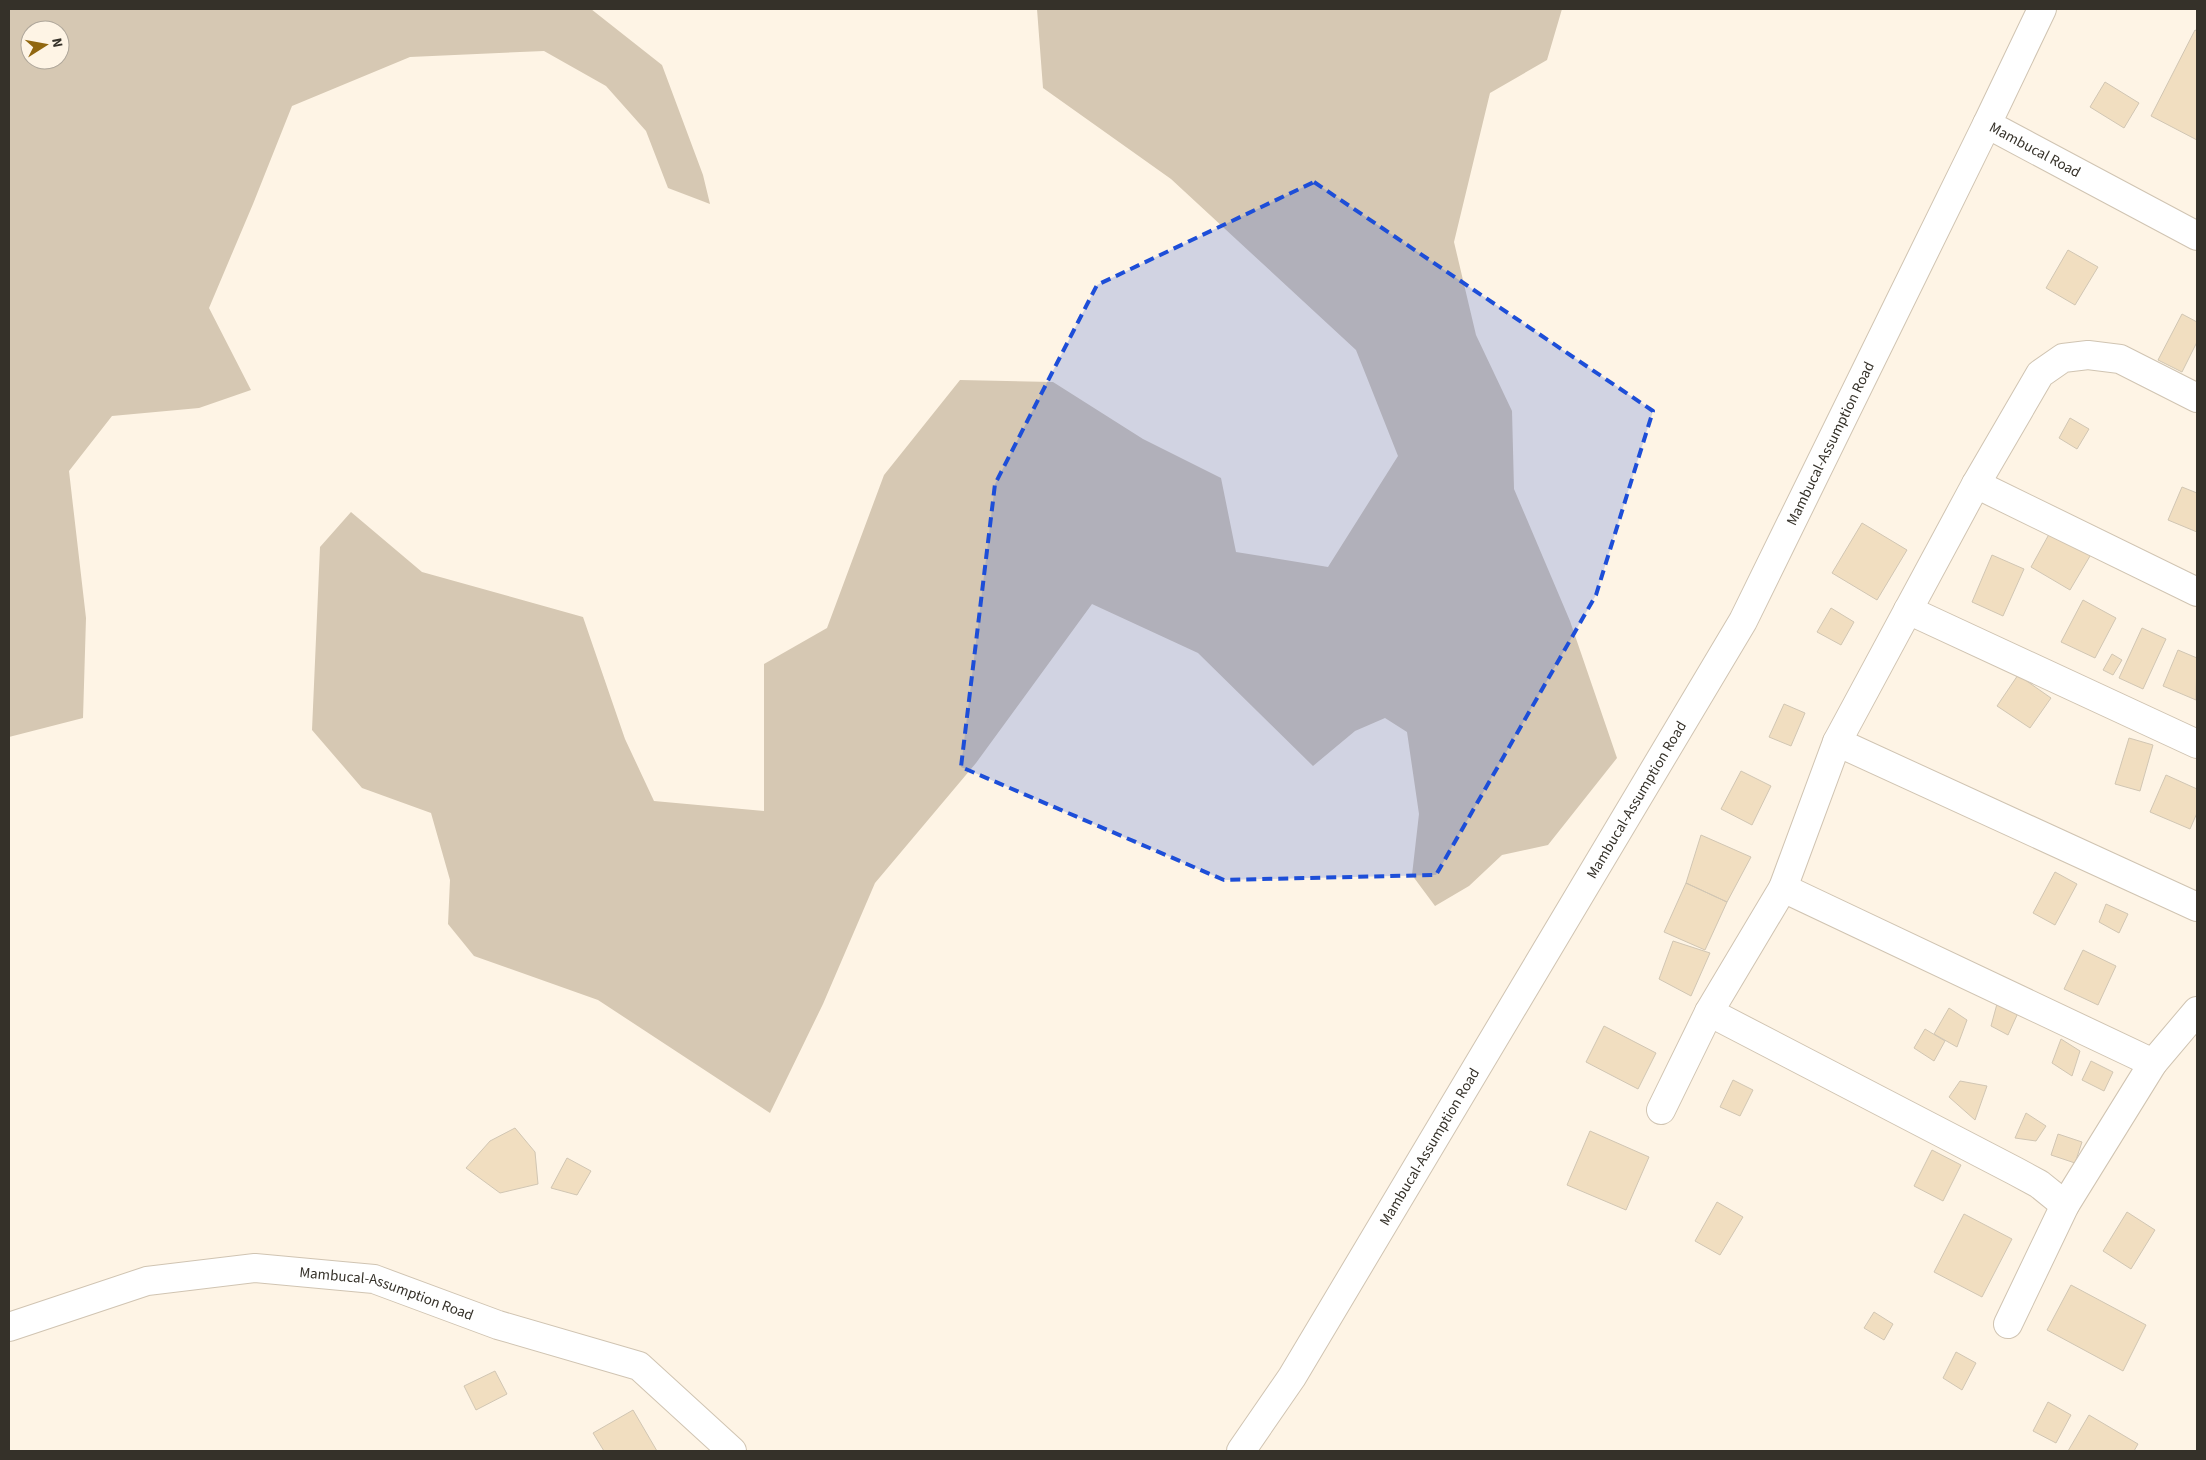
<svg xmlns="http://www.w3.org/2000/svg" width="2206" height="1460" font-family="'Source Sans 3',sans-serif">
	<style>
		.green { fill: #d6c8b3; fill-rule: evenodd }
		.building { fill: #f1dec0; stroke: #d1c6b3 }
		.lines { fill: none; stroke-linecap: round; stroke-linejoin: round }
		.minor-casing { stroke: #d0c4b2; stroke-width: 30 }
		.major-casing { stroke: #d0c4b2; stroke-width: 30 }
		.minor { stroke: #fff; stroke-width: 28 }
		.major { stroke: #fff; stroke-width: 28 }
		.marked { fill: #1d4ed8; fill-opacity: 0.2; stroke: #1d4ed8; stroke-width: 4; stroke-dasharray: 10 6; stroke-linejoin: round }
		.labels { text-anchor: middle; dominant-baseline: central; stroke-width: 4; stroke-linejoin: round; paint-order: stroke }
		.street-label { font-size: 15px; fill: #353129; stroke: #fef4e5 }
	</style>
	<rect width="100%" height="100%" fill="#fef4e5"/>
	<path class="green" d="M9,9H591L662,65L703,175L710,204L668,188L646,131L606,86L544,51L410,57L292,106L253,204L209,308L251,390L199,408L112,416L69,471L86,618L83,718L9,737ZM30,30H60V60H30Z
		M1037,9H1562L1547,60L1490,93L1454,242L1476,335L1512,411L1514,489L1570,621L1617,758L1548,845L1502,855L1469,886L1435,906L1412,875L1419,814L1407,732L1385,718L1355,731L1313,766L1198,653L1092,604L976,763L875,883L823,1004L770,1113L598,1000L474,956L448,924L450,880L431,813L362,788L312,730L320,547L351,512L422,572L583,617L625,739L654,801L764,811V664L827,628L884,475L960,380L1053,382L1143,439L1221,478L1236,552L1328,567L1398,456L1356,350L1171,179L1043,88Z"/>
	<path class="building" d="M2195,30L2197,31V140L2151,116Z
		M2105,82L2139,103L2124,128L2090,107Z
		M2068,250L2098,267L2075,305L2046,288Z
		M2182,314L2197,322V342L2182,372L2158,360Z
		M2070,418L2089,429L2077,449L2059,438Z
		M2182,487L2197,493V532L2168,520Z
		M1862,523L1907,550L1877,600L1832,573Z
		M2053,527L2093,551L2070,590L2031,567Z
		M1992,555L2024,569L2003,616L1972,602Z
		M2083,600L2116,618L2095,658L2061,642Z
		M1831,608L1854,622L1841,645L1817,632Z
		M2142,628L2166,639L2143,689L2119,678Z
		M2178,650L2197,658L2196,700L2163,686Z
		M2112,654L2122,660L2113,675L2103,670Z
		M2018,675L2051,698L2030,728L1997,706Z
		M1784,704L1805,713L1791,746L1769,737Z
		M2129,738L2153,745L2140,791L2115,784Z
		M1741,771L1771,786L1752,825L1721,809Z
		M2166,775L2197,789V813L2190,829L2150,812Z
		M1701,835L1751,857L1727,902L1686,883Z
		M2055,872L2077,884L2055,925L2033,913Z
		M1686,883L1727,902L1705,950L1664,932Z
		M2106,904L2128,914L2119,933L2099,922Z
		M1673,941L1710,953L1691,996L1659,979Z
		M2083,950L2116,966L2098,1005L2064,989Z
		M1997,1004L2018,1013L2008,1035L1991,1026Z
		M1949,1008L1967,1020L1957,1047L1934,1034Z
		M1604,1026L1656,1053L1638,1089L1586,1062Z
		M1925,1029L1945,1041L1934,1061L1914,1048Z
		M2061,1039L2080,1051L2072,1076L2052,1063Z
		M2091,1061L2113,1072L2104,1091L2082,1080Z
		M1733,1080L1753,1090L1740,1116L1720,1107Z
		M1960,1081L1987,1086L1975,1120L1949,1097Z
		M2026,1113L2046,1126L2036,1141L2015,1138Z
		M515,1128L535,1152L538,1184L500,1193L466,1168L490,1141Z
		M1590,1131L1649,1157L1626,1210L1567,1185Z
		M2058,1134L2082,1142L2075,1163L2051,1155Z
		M1932,1150L1961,1165L1943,1201L1914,1186Z
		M567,1158L591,1171L577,1195L551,1188Z
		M1717,1202L1743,1217L1720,1255L1695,1241Z
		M2127,1212L2155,1230L2131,1269L2103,1251Z
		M1964,1214L2012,1239L1982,1297L1934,1272Z
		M2071,1285L2146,1325L2123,1371L2047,1330Z
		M1874,1312L1893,1324L1884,1340L1864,1328Z
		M1956,1352L1976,1363L1962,1390L1943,1378Z
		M495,1371L507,1394L476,1410L464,1386Z
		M2048,1402L2071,1415L2056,1443L2033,1431Z
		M633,1410L657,1451H604L593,1433Z
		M2089,1415L2138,1444L2134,1451H2068Z"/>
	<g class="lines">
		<defs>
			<g id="minor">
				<path d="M1976,484L2197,592"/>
				<path d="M1908,610L2197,744"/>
				<path d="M1837,742L2197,907"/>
				<path d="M1783,888L2153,1063"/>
				<path d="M1709,1012L2015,1171L2039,1184L2065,1205"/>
				<path d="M1661,1110L1709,1012L1783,888L1837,742L1976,484L2040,374L2063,358L2088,355L2120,359L2197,398"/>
				<path d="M2008,1324L2065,1205L2153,1063L2197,1011"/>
				<path id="s1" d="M9,1327L147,1281L255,1268L374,1279L498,1325L639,1366L732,1451"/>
				<path id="s2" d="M1241,1451L1292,1377L1743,621L1987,124"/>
			</g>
			<g id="major">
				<path id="s3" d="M2042,9L1987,124L2197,236"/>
			</g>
		</defs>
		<use href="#minor" class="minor-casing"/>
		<use href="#major" class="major-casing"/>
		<use href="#minor" class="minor"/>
		<use href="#major" class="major"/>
	</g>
	<path class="marked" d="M1314,182L1653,411L1596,595L1436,875L1224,880L961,767L995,484L1097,285Z"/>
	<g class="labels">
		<g class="street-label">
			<text stroke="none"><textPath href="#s3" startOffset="182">Mambucal Road</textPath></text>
			<text stroke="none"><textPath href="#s2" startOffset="1168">Mambucal-Assumption Road</textPath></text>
			<text stroke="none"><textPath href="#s2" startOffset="762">Mambucal-Assumption Road</textPath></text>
			<text stroke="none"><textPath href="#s2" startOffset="358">Mambucal-Assumption Road</textPath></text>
			<text stroke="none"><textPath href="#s1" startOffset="389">Mambucal-Assumption Road</textPath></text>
		</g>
	</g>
	<rect width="2206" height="1460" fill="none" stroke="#353129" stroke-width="20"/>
	<g transform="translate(45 45) rotate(79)"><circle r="24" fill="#fef4e5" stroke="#aea69a"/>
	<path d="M0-4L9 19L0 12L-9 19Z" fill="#916710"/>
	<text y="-8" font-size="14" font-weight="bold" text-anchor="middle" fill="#353129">N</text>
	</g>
</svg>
